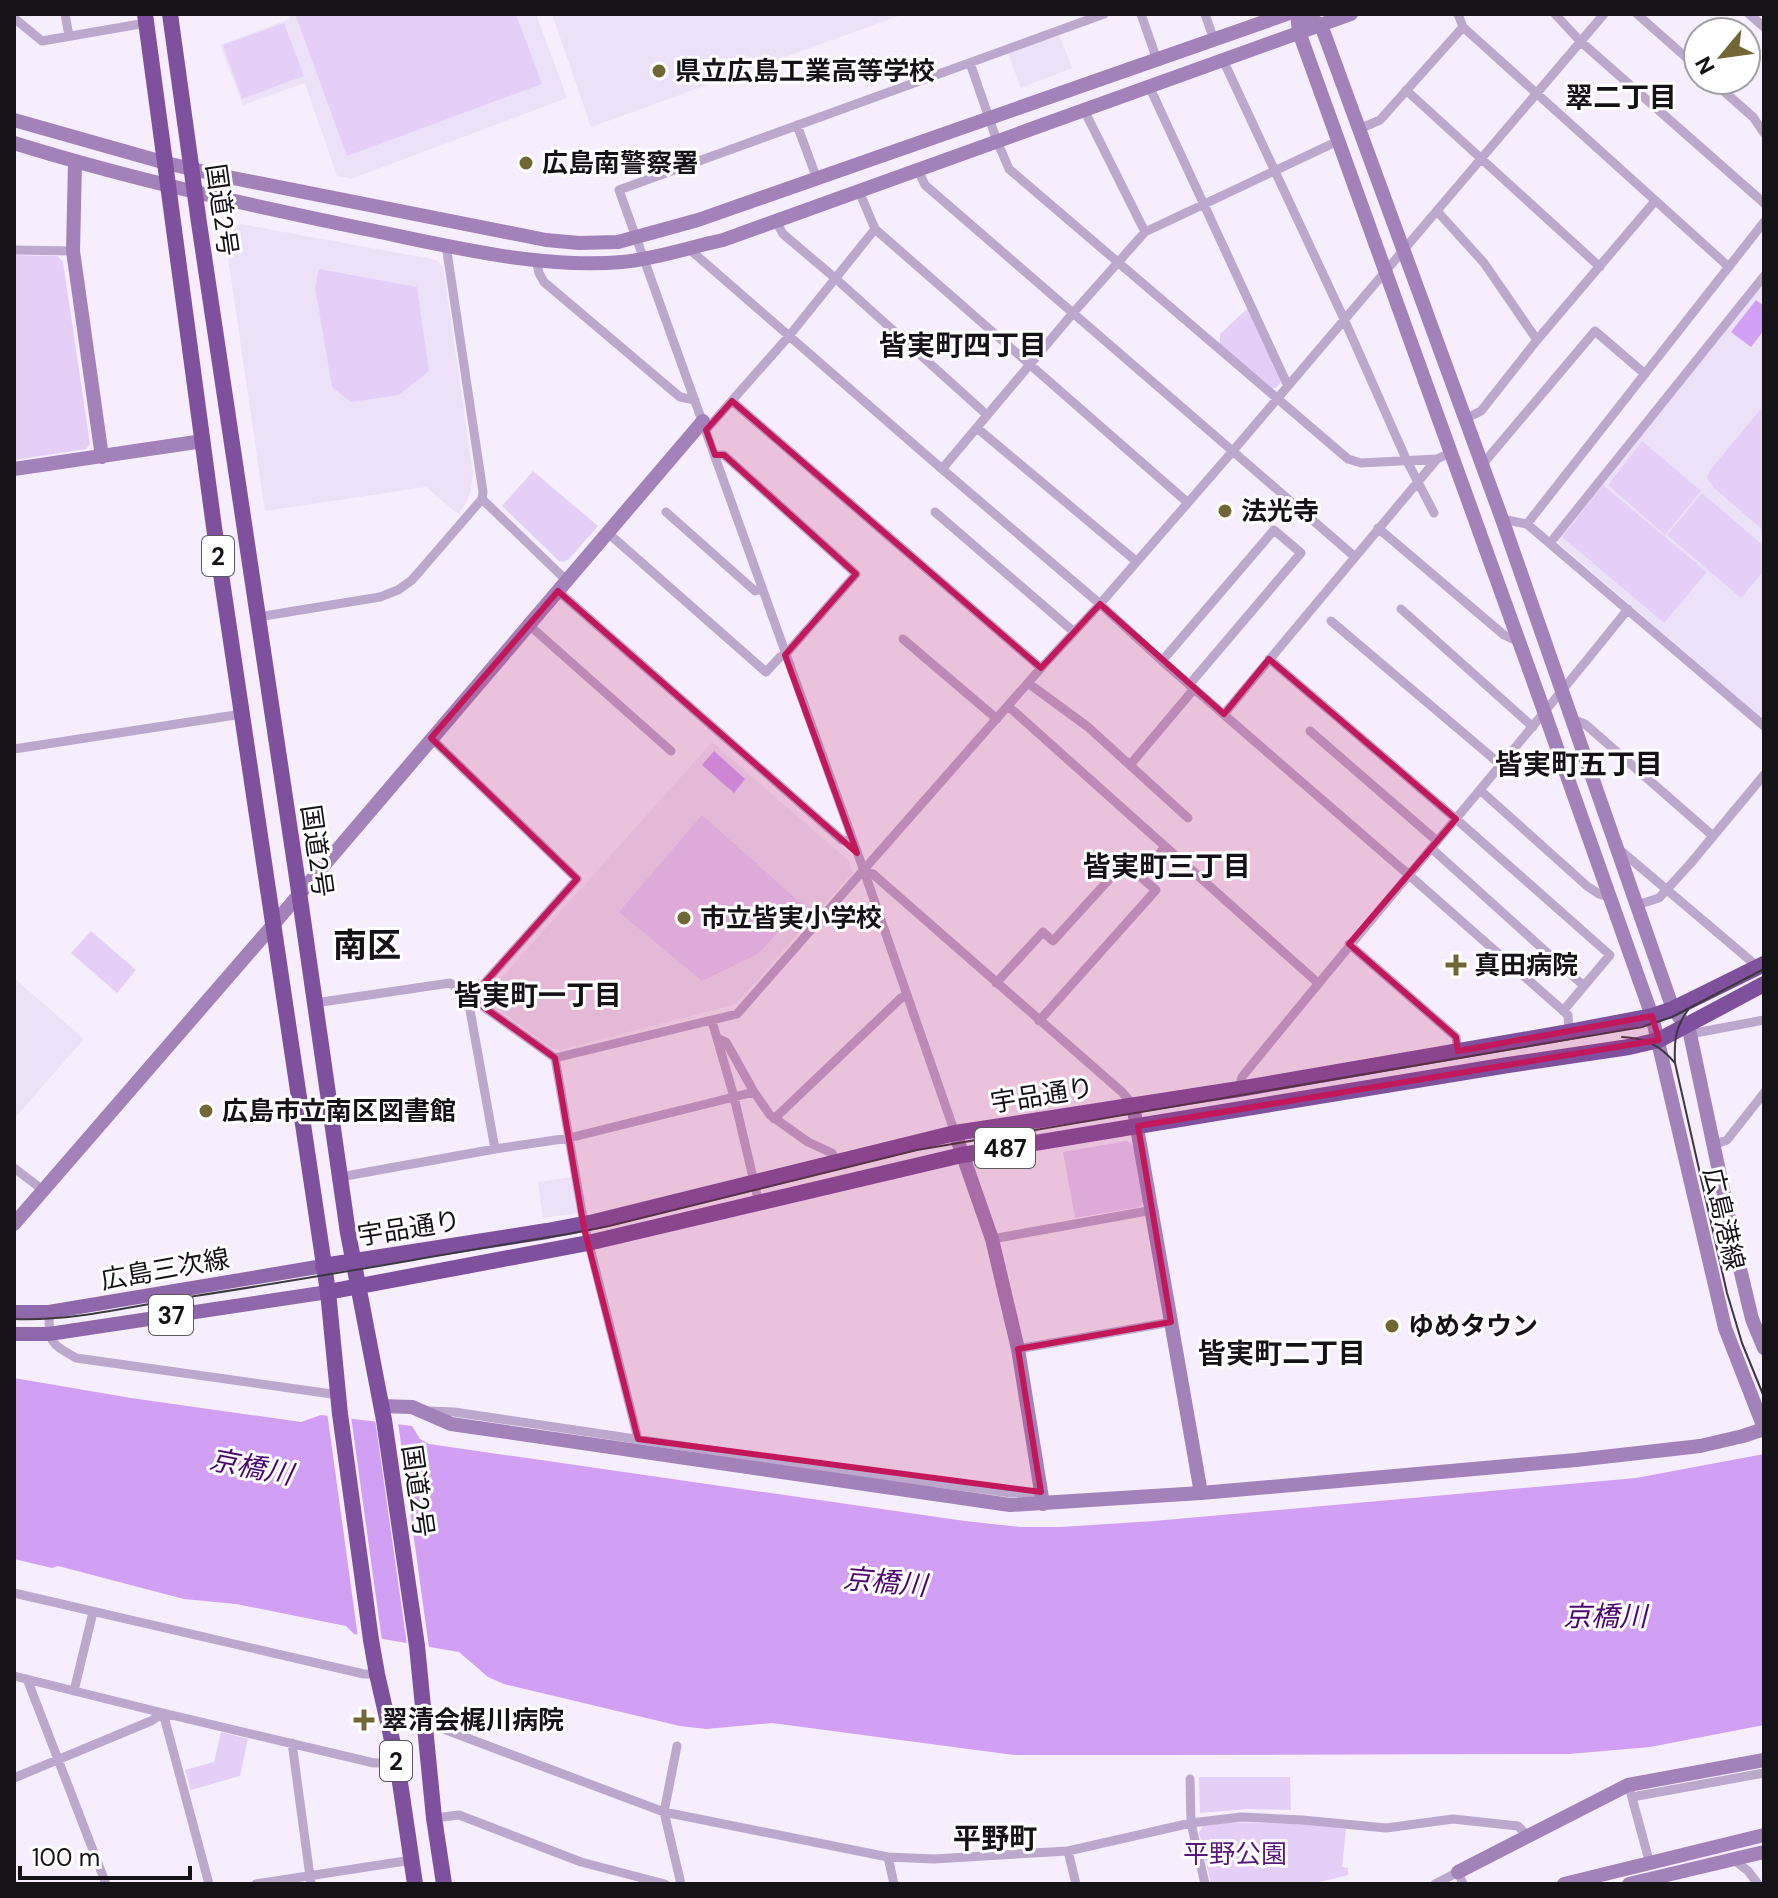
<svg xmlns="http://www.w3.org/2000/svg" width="1778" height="1898" font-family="'DM Sans','Noto Sans JP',sans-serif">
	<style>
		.built { fill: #ede1f8 }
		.green { fill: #e5cff7 }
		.water { fill: #d1a0f5 }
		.pier { fill: #f6edfd }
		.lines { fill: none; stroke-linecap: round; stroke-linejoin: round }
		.street { stroke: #bca7cd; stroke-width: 9 }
		.secondary { stroke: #a282b9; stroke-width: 14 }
		.primary { stroke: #8e68ab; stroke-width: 14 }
		.highway { stroke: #7e509d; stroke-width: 16 }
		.tram { stroke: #3c383f; stroke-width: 2 }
		.marked { fill: #c2185b; fill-opacity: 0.2; stroke: #c2185b; stroke-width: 6; stroke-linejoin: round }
		.poi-dot { fill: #706734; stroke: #fff; stroke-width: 3 }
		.labels { text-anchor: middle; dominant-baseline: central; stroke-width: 6; stroke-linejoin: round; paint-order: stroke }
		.shield { fill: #fff; stroke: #5b595d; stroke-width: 2 }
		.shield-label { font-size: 24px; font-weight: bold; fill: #151218 }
		.poi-label { font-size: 26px; font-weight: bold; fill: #151218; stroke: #fff; text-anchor: start }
		.street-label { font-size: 26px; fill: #151218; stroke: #fff }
		.park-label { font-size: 26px; fill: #57177a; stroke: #fff }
		.neighbourhood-label { font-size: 28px; font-weight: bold; fill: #151218; stroke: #fff }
		.water-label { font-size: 28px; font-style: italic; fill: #4c066e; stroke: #fff }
		.district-label { font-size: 34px; font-weight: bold; fill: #151218; stroke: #fff }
	</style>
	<rect width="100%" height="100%" fill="#f6edfd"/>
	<path class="built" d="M288,14H536L567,98L351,179L337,176L305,83L243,105L220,45L289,19Z
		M552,14H904L591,127Z
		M1059,34L1072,68L1021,88L1008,53Z
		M240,224L437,260L443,267L473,474L471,489L466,503L458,514L426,487L265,511L225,237Z
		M1764,283V720L1556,541Z
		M712,742L848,860L853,872L736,1004L560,1050L553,1049L488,1002L485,996Z
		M14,978L84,1039L14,1119Z
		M573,1177L578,1213L543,1218L538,1182Z"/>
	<path class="green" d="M295,14H516L542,84L347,156Z
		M284,23L304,76L242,99L223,45Z
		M14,255L58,256L63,262L90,444L86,449L14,460Z
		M319,269L417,287L429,371L399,395L351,402L332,387L315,287Z
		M1247,309L1250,310L1280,376L1281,382L1276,388H1272L1220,345V334Z
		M1764,405V531L1714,488L1707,478L1710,470Z
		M1642,441L1701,491L1665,535L1608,485Z
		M533,471L598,526L569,559L564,562L559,561L502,506Z
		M1603,485L1707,572L1664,623L1562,537Z
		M1702,493L1764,546V571L1741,598L1667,535Z
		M702,815L803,905L758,954L702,981L619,912Z
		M91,931L136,970L117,993L71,953Z
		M1127,1141L1135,1147L1145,1201L1140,1207L1075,1218L1063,1152Z
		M221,1732L248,1739L240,1776L191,1790L185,1770L214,1762Z
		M1199,1777H1290L1291,1810L1249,1809L1200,1813Z
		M1228,1822L1302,1824L1346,1829L1342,1867L1348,1868V1875L1312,1884H1211L1199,1832L1203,1826Z"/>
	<path class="water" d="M1756,300L1764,306V330L1751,347L1731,332Z
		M714,751L745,779L734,793L702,765Z
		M14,1378L131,1398L301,1422L321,1415L412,1426L420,1439L429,1444L965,1521L1020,1527H1061L1154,1521L1636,1478L1764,1454V1725L1650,1747L1569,1754L1166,1755H1014L772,1723L706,1729L680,1726L504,1684L488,1677L459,1652L354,1634L346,1626L236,1604L184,1599L58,1566L52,1568L14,1559Z"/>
	<path class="pier" d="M327,1412L351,1416L382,1641L358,1638Z
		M375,1419L398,1422L429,1648L407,1645Z"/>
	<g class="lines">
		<path class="street" d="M65,14L69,36
			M1141,14L1157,60
			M1205,14L1214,40
			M1458,14L1463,27L1729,267
			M1555,14L1580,41L1764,203
			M1637,14L1698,68
			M1749,14L1764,27
			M14,18L42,41L146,23
			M1223,60L1344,319L1407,461L1434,513
			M970,63L997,141L1009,169L1348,459L1361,463L1437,459L1450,453
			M1711,80L1753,117L1764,133
			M1149,86L1288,386
			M1406,90L1600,267
			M1084,110L1145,232
			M797,125L817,179
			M1359,129L1380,120L1463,27
			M918,170L925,185L1354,556
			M859,191L875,229L1187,502
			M1437,211L1484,263L1537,340
			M776,221L783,234L835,278L987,415
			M688,248L942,469L1100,604L1162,661L1409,875L1568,1015L1569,1032
			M14,250L73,251
			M536,259L539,273L544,282L680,397L695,400
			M732,401L1041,668
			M1465,419L1481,411L1537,340L1655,201
			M977,428L1136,561
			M706,430L789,336L875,229
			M1482,465L1595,331L1645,374
			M942,469L1073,313L1145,232L1338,141
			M482,499L567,581
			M666,512L755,591L762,589
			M935,512L1074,632
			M1502,519L1527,524L1764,726
			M1527,524L1764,222
			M1378,528L1504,635L1519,642
			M608,533L766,672L780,657L785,655L856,574L724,455H715
			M1550,543L1764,276
			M558,591L842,840L852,841
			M1401,609L1533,727
			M258,617L380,597L398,590L412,580L482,499L483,492L446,245
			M1331,621L1501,765
			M529,625L671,751
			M903,639L997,719
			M1269,659L1456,819L1610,955L1563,1011
			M1162,661L1274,530L1301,553L1189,685
			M1028,683L1088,727L1188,818
			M1008,706L1318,983
			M1224,714L1437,459
			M1572,719L1585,724L1713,836
			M1310,731L1437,841
			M431,738L577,879L471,998L470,1010L495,1149
			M14,749L242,714
			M1130,765L1194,689
			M1480,790L1587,886L1599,894L1609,897
			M1431,848L1584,986
			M1620,850L1758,967
			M864,871L873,874L1122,1092L1133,1105
			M1139,876L1165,847
			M1637,905L1659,898L1690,864L1764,775
			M1349,944L1456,1037L1458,1051
			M996,983L1043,932L1053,941L1124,863L1156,890L1039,1021
			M315,1003L450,983L555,1058L737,1014L1041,668L1100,604L1232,452L1604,14
			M712,1021L734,1097L759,1203
			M1690,1034L1764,1020
			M717,1038L726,1042L754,1092L770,1115L808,1142L832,1153L836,1163
			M555,1058L584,1224L638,1439
			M1239,1089L1242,1077C1369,920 1502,767 1628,609
			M774,1119L901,998L906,996
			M955,1133L864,871L619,190L1104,14
			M1713,1145L1727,1140L1764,1093
			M14,1168L43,1190
			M340,1177L495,1149L569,1138L754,1092
			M992,1239L1153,1210
			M49,1312C49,1343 50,1343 76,1358L339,1395
			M1018,1349L1171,1322
			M430,1411L454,1412L864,1473L1011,1493L1041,1492
			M14,1593L364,1674H377
			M14,1676L163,1713L374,1763L397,1762
			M27,1679L106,1884
			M74,1691L93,1612
			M424,1727H438L664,1812L888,1857L934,1859L1068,1851L1191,1823L1241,1817L1302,1820L1386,1828L1453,1819L1518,1826L1528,1836
			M292,1743L311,1884
			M677,1746L664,1812L681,1884
			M14,1778L151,1721L163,1713L209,1884
			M1190,1779L1191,1823L1205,1884
			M1631,1794L1650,1864
			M1632,1797L1764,1773
			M434,1818L459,1815L581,1862L665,1884
			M1068,1851L1076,1884
			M888,1857L894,1884
			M1733,1859L1748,1871L1758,1884
			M256,1884L412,1860
			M1435,1884L1458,1872L1463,1884"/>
		<path class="secondary" d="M1297,14L1299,32L1539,697L1652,1016L1725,1328L1764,1428
			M1302,14L1321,25L1502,519L1673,1009L1687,1027L1690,1034L1737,1256L1752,1319L1764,1348
			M14,120L166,163L218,175L546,240L579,243L618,242L698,220L1287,14
			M14,143C133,180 253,206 375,231C452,247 543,269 622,262C656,259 690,247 723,240L1351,14
			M75,162L73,251L102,457
			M14,469L203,441
			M1133,1105L1201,1493
			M955,1133L992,1239L1018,1349L1043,1504
			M14,1224L273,925L703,421
			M381,1406L412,1407L451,1424L1010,1505L1201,1493L1576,1460L1700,1446L1743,1436L1764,1429
			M1458,1872L1628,1785L1764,1760
			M1564,1884L1764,1835
			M1629,1884L1764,1852"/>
		<path class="primary" d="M14,1312H49L323,1266
			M14,1334H49L328,1292"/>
		<path class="highway" d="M145,14L214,527L328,1292L340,1414L371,1640L377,1674L397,1762L415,1884
			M170,14L199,223L296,871L348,1233L384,1420L417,1646L434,1818L444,1884
			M323,1266L547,1231L594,1222L955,1133L1239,1089L1569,1032L1652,1016L1673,1009L1764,964
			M328,1292L588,1243L962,1155L1508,1065L1629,1047L1659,1040L1764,984"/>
		<path class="tram" d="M1688,1010C1675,1027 1674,1043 1675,1063L1727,1293L1742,1343L1764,1397
			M1622,1037C1645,1038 1660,1045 1675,1063
			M14,1319C72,1322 137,1305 195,1296C320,1277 444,1254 568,1234L609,1226L917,1150L1642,1027L1672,1017L1764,969"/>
	</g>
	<path class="marked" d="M732,401L1041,668L1100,604L1224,714L1269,659L1456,819L1349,944L1456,1037L1458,1051L1652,1016L1659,1040L1138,1126L1171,1322L1018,1349L1041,1492L638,1439L584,1228L555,1058L471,998L577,879L431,738L558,591L857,853L785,655L856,574L724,455H715L706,430Z"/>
	<g class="poi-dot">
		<circle cx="659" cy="71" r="8"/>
		<circle cx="526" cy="163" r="8"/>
		<circle cx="1225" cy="511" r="8"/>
		<circle cx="684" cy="918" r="8"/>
		<path d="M1452 953h8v8h8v8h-8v8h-8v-8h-8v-8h8z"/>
		<circle cx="206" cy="1111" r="8"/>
		<circle cx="1392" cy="1326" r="8"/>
		<path d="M360 1708h8v8h8v8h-8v8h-8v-8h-8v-8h8z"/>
	</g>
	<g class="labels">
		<g class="shield">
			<rect x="202" y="536" width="32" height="40" rx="6"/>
			<rect x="975" y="1128" width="60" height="40" rx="6"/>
			<rect x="149" y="1295" width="44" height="40" rx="6"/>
			<rect x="380" y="1741" width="32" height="40" rx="6"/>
		</g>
		<g class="shield-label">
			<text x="218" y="556">2</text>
			<text x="1005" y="1148">487</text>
			<text x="171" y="1315">37</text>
			<text x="396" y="1761">2</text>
		</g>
		<g class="poi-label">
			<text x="675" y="71">県立広島工業高等学校</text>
			<text x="542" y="163">広島南警察署</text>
			<text x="1241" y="511">法光寺</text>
			<text x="700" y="918">市立皆実小学校</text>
			<text x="1474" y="965">真田病院</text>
			<text x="222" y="1111">広島市立南区図書館</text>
			<text x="1408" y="1326">ゆめタウン</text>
			<text x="382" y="1720">翠清会梶川病院</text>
		</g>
		<g class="street-label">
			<text transform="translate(222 210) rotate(82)">国道2号</text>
			<text transform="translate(317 851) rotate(82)">国道2号</text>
			<text transform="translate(1042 1095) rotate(-9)">宇品通り</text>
			<text transform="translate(1724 1219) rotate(77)">広島港線</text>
			<text transform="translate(409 1228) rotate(-9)">宇品通り</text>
			<text transform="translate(165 1269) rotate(-10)">広島三次線</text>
			<text transform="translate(418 1491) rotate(82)">国道2号</text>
		</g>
		<g class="park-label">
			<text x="1235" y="1854">平野公園</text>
		</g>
		<g class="neighbourhood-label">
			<text x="1621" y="97">翠二丁目</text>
			<text x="963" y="345">皆実町四丁目</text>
			<text x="1579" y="764">皆実町五丁目</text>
			<text x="1167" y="866">皆実町三丁目</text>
			<text x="538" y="995">皆実町一丁目</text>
			<text x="1282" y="1353">皆実町二丁目</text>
			<text x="995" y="1838">平野町</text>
		</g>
		<g class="water-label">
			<text transform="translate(251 1467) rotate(11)">京橋川</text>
			<text transform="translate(885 1582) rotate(5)">京橋川</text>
			<text x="1605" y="1616">京橋川</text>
		</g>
		<g class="district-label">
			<text x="367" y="945">南区</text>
		</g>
	</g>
	<rect width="1778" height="1898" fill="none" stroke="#151218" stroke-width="32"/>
	<g transform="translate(1722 56) rotate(241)"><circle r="38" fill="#ffffff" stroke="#a1a0a3" stroke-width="2"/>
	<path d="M0-6L14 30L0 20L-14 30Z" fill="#706734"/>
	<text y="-12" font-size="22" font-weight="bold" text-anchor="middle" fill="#151218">N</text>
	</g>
	<path d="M20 1866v12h170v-12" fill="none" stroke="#151218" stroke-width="4"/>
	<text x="32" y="1866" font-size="24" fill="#151218" stroke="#ffffff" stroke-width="6" paint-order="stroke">100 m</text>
</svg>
